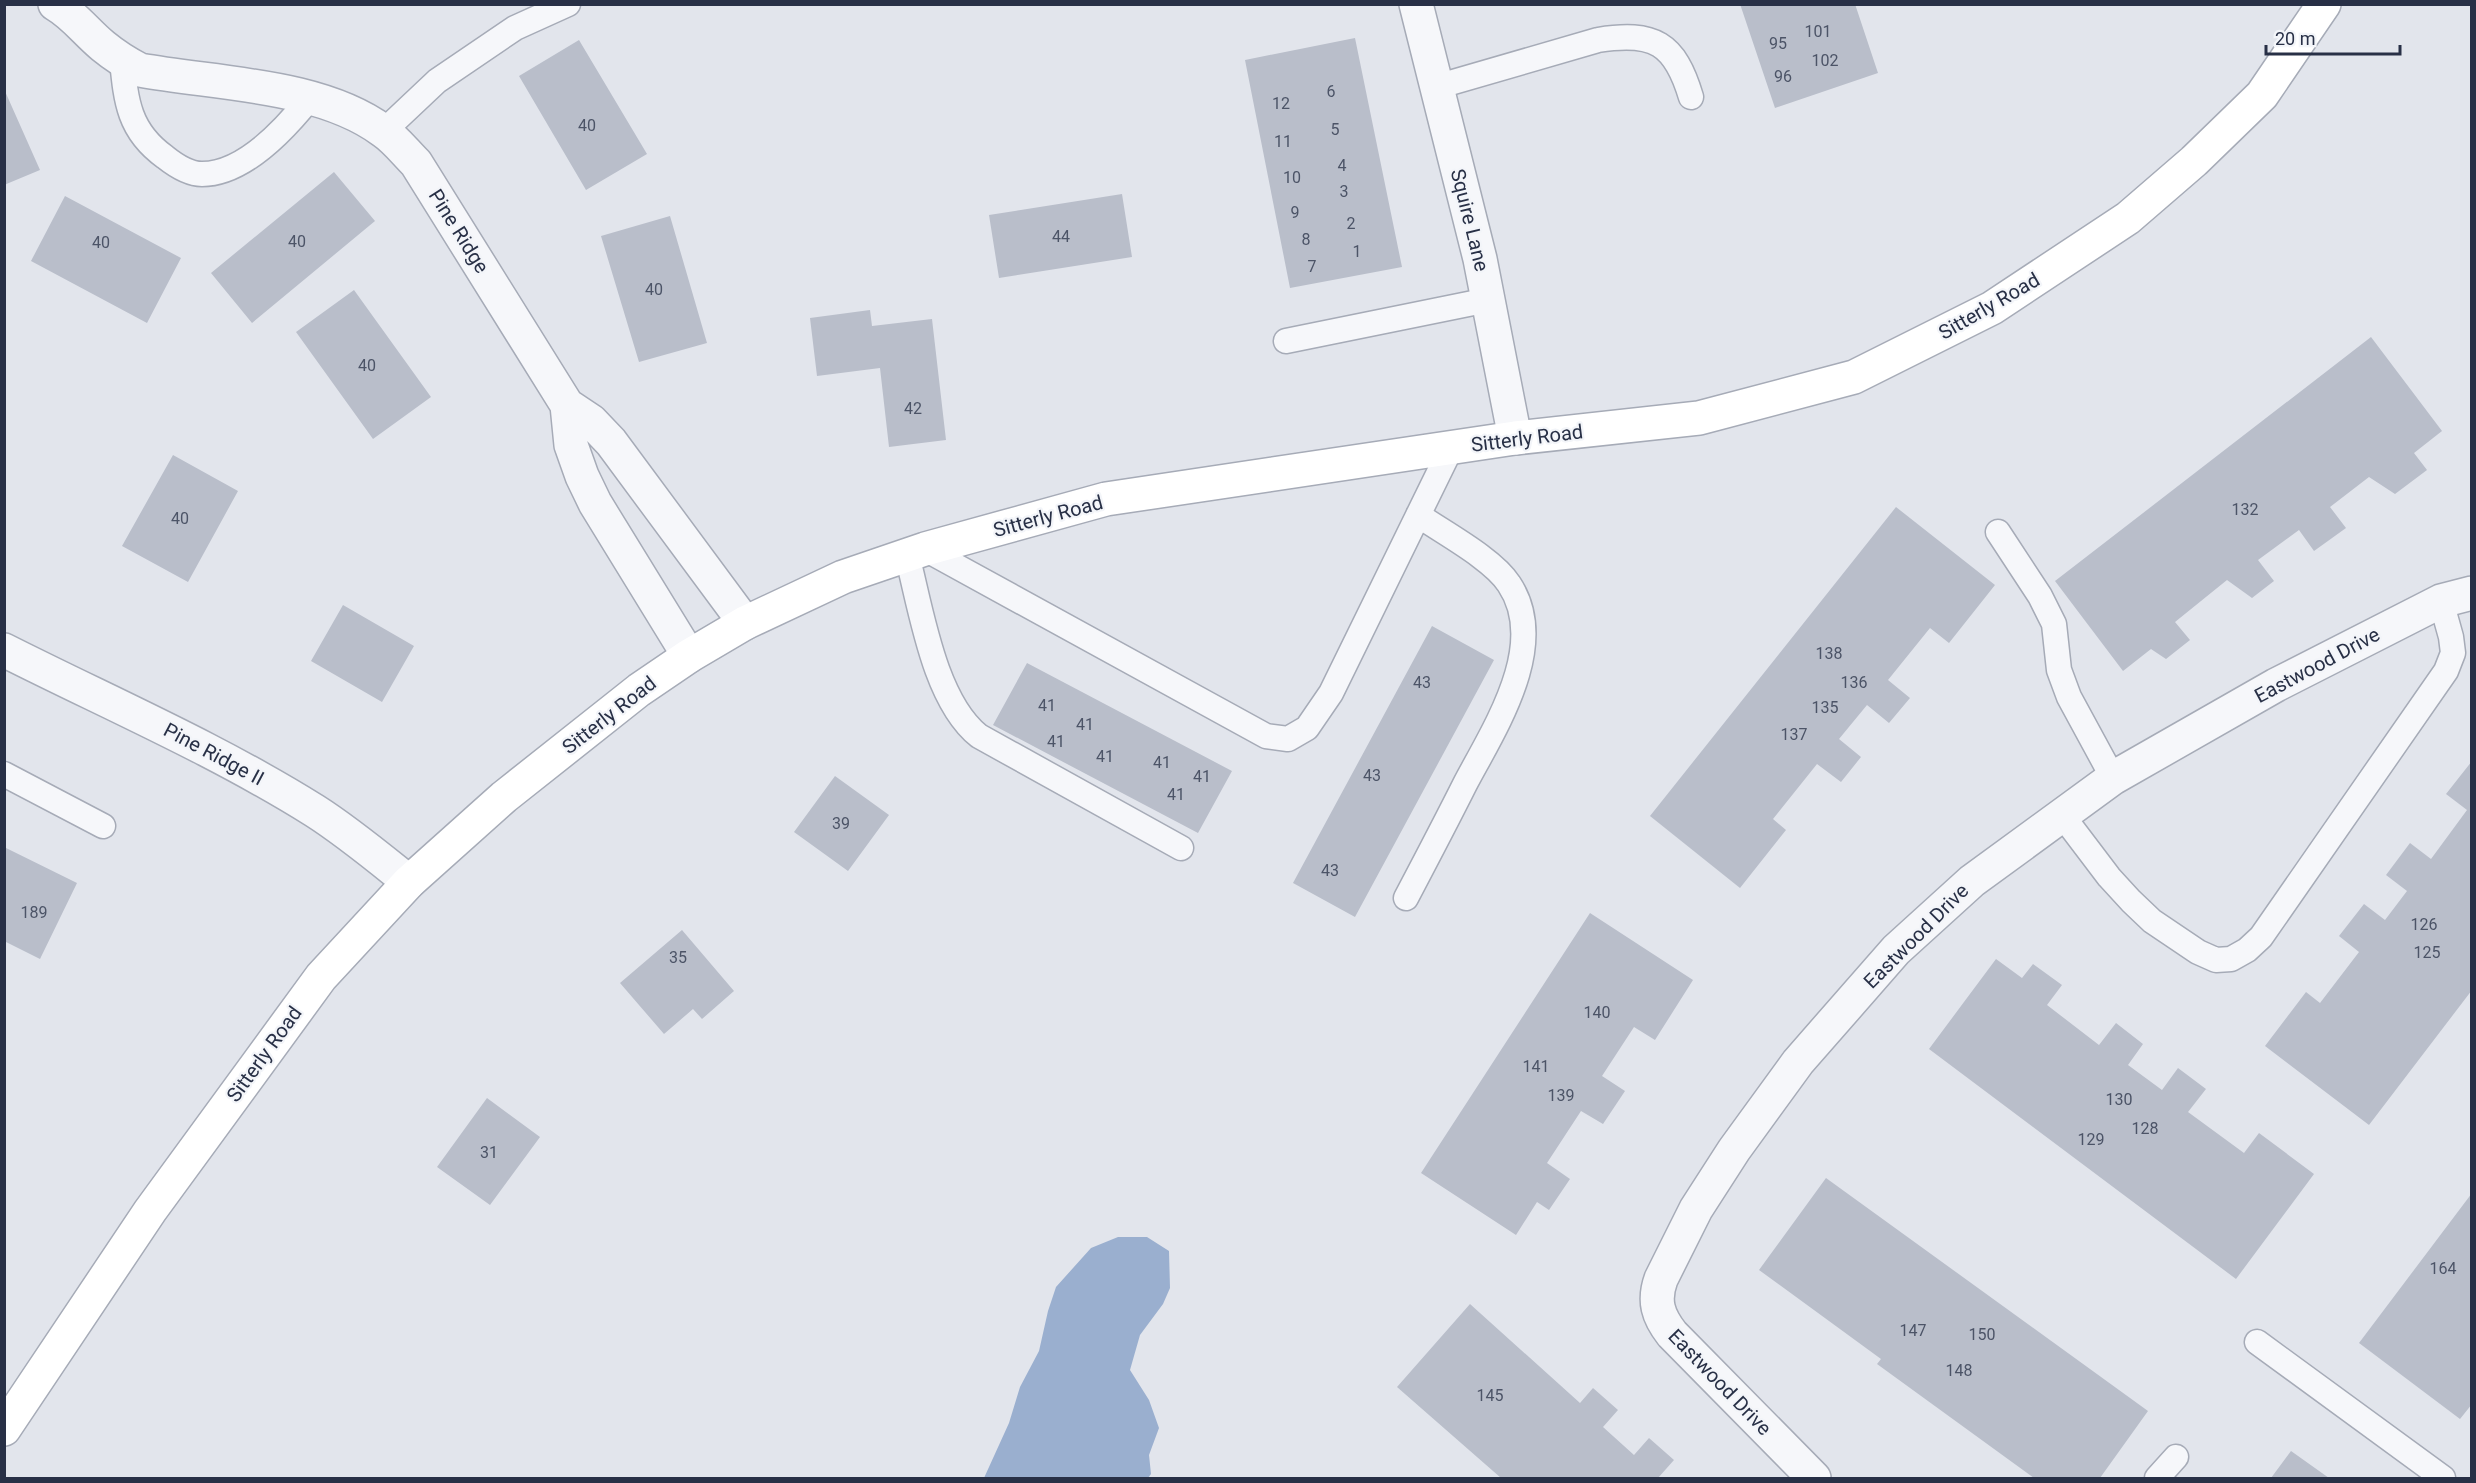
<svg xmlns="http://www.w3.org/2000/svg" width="2476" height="1483" font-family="Roboto,sans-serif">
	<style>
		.water { fill: #9aafcf }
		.building { fill: #b9beca }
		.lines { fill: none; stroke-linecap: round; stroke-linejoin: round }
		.lane-casing { stroke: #a6abb7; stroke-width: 27 }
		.street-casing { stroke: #a6abb7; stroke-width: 36 }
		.secondary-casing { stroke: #a6abb7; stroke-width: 36 }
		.lane { stroke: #f6f7fa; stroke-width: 24 }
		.street { stroke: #f6f7fa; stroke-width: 33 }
		.secondary { stroke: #fff; stroke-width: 33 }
		.labels { text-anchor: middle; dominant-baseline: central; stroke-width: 4.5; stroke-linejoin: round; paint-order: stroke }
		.number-label { font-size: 16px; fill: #4c5467 }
		.street-label { font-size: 20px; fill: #283046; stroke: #f3f5f9 }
	</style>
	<rect width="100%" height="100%" fill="#e2e5ec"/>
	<path class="water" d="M1118,1237H1147L1169,1251L1170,1288L1163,1304L1140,1335L1130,1370L1149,1400L1159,1428L1149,1455L1151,1474L1148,1478H984L1009,1423L1020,1387L1039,1351L1048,1311L1056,1287L1091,1248Z"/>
	<path class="building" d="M1740,4H1855L1878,73L1775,108Z
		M1355,38L1402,267L1290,288L1245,60Z
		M579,40L647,154L586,190L519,76Z
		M4,89L40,170L4,185Z
		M334,172L375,221L252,323L211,273Z
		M1122,194L1132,257L999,278L989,215Z
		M65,196L181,258L147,323L31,261Z
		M670,216L707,343L639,362L601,236Z
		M354,290L431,397L373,439L296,332Z
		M870,310L872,326L932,319L946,440L889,447L880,368L817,376L810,318Z
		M2371,337L2442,431L2414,453L2427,470L2395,494L2369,477L2330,507L2346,528L2314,551L2299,530L2258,560L2274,581L2252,598L2227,580L2175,622L2190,640L2166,659L2151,649L2123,671L2055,581Z
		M173,455L238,491L188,582L122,546Z
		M1896,507L1995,585L1949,643L1930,628L1888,680L1910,698L1889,723L1867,705L1839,739L1861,757L1841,782L1817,764L1773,819L1786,830L1740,888L1650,816Z
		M343,605L414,646L382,702L311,661Z
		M1432,626L1494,660L1355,917L1293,883Z
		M1027,663L1232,771L1198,833L993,725Z
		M2472,761V990L2369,1125L2265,1046L2306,992L2320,1003L2359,952L2339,936L2364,904L2385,920L2407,891L2386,875L2410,843L2431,859L2467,810L2446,794Z
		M835,776L889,815L848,871L794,832Z
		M4,847L77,883L40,959L4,941Z
		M1590,913L1693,980L1655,1040L1634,1027L1602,1076L1625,1091L1603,1124L1581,1111L1547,1163L1570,1179L1549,1210L1537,1202L1516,1235L1421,1173Z
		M682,930L734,991L702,1019L693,1009L664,1034L620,983Z
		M1996,959L2022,978L2033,964L2062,985L2047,1005L2099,1045L2116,1023L2143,1044L2128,1065L2162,1090L2178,1068L2206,1089L2188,1112L2244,1153L2259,1133L2314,1174L2236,1279L1929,1049Z
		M487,1098L540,1137L490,1205L437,1167Z
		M1826,1178L2148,1411L2100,1478H2034L1877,1364L1881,1359L1759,1270Z
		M2472,1193V1404L2460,1419L2359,1343Z
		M1470,1304L1580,1403L1593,1388L1618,1410L1603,1427L1634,1455L1649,1438L1674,1460L1658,1478H1501L1397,1387Z
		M2291,1451L2329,1478H2271Z"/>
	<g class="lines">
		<defs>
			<path id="lane" d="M122,60C126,102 129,131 165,157C175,165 189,174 202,174C244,174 285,129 309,99
				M1436,87L1598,40C1654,31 1675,43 1691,97
				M384,131L437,81L515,28L568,4
				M1286,341L1488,300
				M1998,532L2040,596L2054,624L2059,670L2069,697L2113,778
				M925,549L1266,736L1288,739L1307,728L1331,693L1451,448
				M907,555C921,609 934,700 979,736L1181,848
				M4,774L103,826
				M2062,815L2109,877L2131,901L2152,921L2198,952L2216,960L2231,959L2247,950L2261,937L2446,671L2453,653L2451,637L2441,601
				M1406,898C1426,860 1446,822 1465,784C1494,729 1550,645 1509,584C1493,559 1444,533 1418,515
				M2257,1342L2443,1478
				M2157,1478L2176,1457"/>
			<path id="street" d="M55,4C74,15 86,32 103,46C114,55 126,63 140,70C215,84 320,84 383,131C395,139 405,152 416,163L567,405L591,421L611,442L745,623
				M1416,4L1480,259L1515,438
				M567,405L571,445L582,476L595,503L689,656
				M4,650C109,703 216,749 315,811C348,832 379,858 409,882
				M1814,1478L1672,1334C1658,1316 1653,1301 1661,1279L1696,1209L1734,1150L1798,1062L1896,950L1972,881L2113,778L2276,685L2441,601L2472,593"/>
			<path id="secondary" d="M4,1429L150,1211L321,977L409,882L504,797L639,690L689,656L745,623L843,577L925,549L1106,499L1515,438L1699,418L1854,377L1992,308L2128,218L2194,161L2262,95L2324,4"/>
		</defs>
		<use href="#lane" class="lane-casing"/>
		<use href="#street" class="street-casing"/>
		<use href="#secondary" class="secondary-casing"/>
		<use href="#lane" class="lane"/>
		<use href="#street" class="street"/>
		<use href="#secondary" class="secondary"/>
	</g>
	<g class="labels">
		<g class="number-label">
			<text x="1818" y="31">101</text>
			<text x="1778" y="43">95</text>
			<text x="1825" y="60">102</text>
			<text x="1783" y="76">96</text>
			<text x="1331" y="91">6</text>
			<text x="1281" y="103">12</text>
			<text x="587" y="125">40</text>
			<text x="1335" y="129">5</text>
			<text x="1283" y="141">11</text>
			<text x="1342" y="165">4</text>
			<text x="1292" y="177">10</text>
			<text x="1344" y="191">3</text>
			<text x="1295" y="212">9</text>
			<text x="1351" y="223">2</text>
			<text x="1061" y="236">44</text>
			<text x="1306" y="239">8</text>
			<text x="297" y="241">40</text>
			<text x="101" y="242">40</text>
			<text x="1357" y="251">1</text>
			<text x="1312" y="266">7</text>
			<text x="654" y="289">40</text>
			<text x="367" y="365">40</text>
			<text x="913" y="408">42</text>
			<text x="2245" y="509">132</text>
			<text x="180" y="518">40</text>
			<text x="1829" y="653">138</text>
			<text x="1422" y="682">43</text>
			<text x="1854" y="682">136</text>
			<text x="1047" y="705">41</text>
			<text x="1825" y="707">135</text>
			<text x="1085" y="724">41</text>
			<text x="1794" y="734">137</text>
			<text x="1056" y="741">41</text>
			<text x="1105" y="756">41</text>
			<text x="1162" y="762">41</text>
			<text x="1372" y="775">43</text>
			<text x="1202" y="776">41</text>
			<text x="1176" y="794">41</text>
			<text x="841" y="823">39</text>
			<text x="1330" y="870">43</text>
			<text x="34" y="912">189</text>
			<text x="2424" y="924">126</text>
			<text x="2427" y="952">125</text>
			<text x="678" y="957">35</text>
			<text x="1597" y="1012">140</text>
			<text x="1536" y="1066">141</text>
			<text x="1561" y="1095">139</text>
			<text x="2119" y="1099">130</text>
			<text x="2145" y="1128">128</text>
			<text x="2091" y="1139">129</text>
			<text x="489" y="1152">31</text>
			<text x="2443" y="1268">164</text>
			<text x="1913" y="1330">147</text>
			<text x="1982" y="1334">150</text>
			<text x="1959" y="1370">148</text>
			<text x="1490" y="1395">145</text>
		</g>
		<g class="street-label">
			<text transform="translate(1470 220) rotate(76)">Squire Lane</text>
			<text transform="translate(459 231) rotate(58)">Pine Ridge</text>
			<text transform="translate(1989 306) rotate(-30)">Sitterly Road</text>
			<text transform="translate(1527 438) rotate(-7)">Sitterly Road</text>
			<text transform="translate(1048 516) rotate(-15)">Sitterly Road</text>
			<text transform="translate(2317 665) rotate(-28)">Eastwood Drive</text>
			<text transform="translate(609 715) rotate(-38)">Sitterly Road</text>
			<text transform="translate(214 754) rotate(28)">Pine Ridge II</text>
			<text transform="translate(1916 936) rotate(-45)">Eastwood Drive</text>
			<text transform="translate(264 1054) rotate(-54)">Sitterly Road</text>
			<text transform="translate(1720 1382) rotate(46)">Eastwood Drive</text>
		</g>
	</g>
	<rect width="2476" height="1483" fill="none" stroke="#283046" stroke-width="12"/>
	<path d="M2266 45v9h134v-9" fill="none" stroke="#283046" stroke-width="3"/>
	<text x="2275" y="45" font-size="18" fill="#283046" stroke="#f3f5f9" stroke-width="4.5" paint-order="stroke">20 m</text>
</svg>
